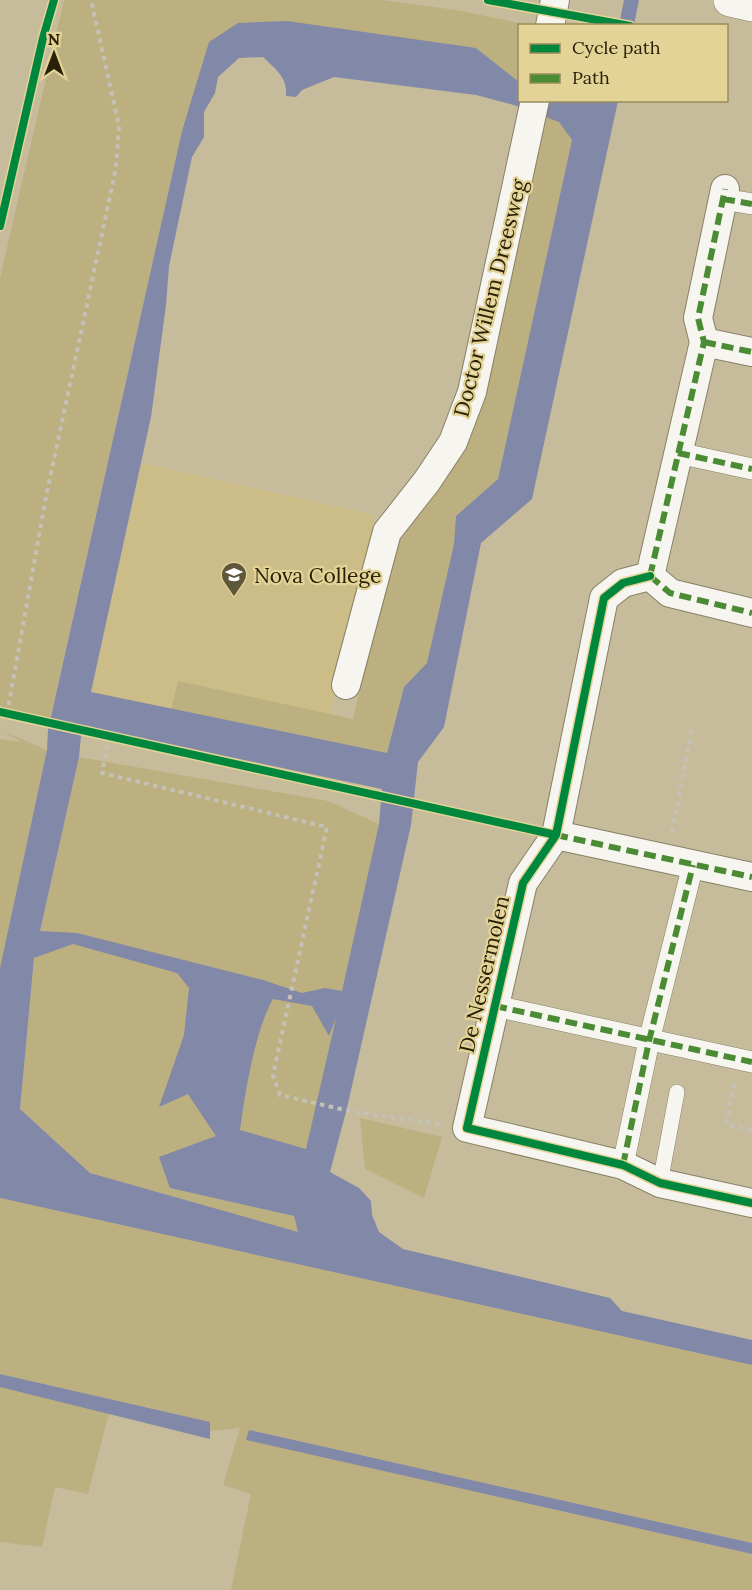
<svg xmlns="http://www.w3.org/2000/svg" width="752" height="1590" font-family="Lora,serif">
	<style>
		.built { fill: #ccbd88 }
		.green { fill: #bcaf80 }
		.water { fill: #8288a7; fill-rule: evenodd }
		.lines { fill: none; stroke-linecap: round; stroke-linejoin: round }
		.service-casing { stroke: #888066; stroke-width: 16 }
		.pedestrian-casing { stroke: #888066; stroke-width: 22 }
		.minor-casing { stroke: #888066; stroke-width: 30 }
		.tertiary-casing { stroke: #888066; stroke-width: 34 }
		.path { stroke: #c4c1b7; stroke-width: 4; stroke-dasharray: 4.5 4.5; stroke-linecap: butt }
		.service { stroke: #f6f5f0; stroke-width: 15 }
		.pedestrian { stroke: #f6f5f0; stroke-width: 21 }
		.minor { stroke: #f6f5f0; stroke-width: 28 }
		.tertiary { stroke: #f6f5f0; stroke-width: 33 }
		.quiet { stroke: #4a8b34; stroke-width: 6; stroke-dasharray: 12 6; stroke-linecap: butt }
		.cycleway-casing { stroke: #e4d396; stroke-width: 11 }
		.cycleway { stroke: #00873e; stroke-width: 8 }
		.labels { text-anchor: middle; dominant-baseline: central; stroke-width: 4.5; stroke-linejoin: round; paint-order: stroke }
		.street-label { font-size: 21px; fill: #282108; stroke: #e4d396 }
		.poi-label { font-size: 21px; fill: #282108; stroke: #e4d396; text-anchor: start }
	</style>
	<rect width="100%" height="100%" fill="#c6bc9c"/>
	<path class="built" d="M142,463L375,515L330,716L178,682L171,710L91,692Z"/>
	<path class="green" d="M64,0H382L456,10L529,25L520,26L519,82L476,48L238,23L182,131L50,719L2,707L0,705V278Z
		M544,116L560,122L572,140L498,479L456,516L454,544L427,664L404,687L387,753L171,710L178,681L353,719L394,547L437,492L460,455Z
		M0,730L47,750L0,968V739L22,742Z
		M79,757L328,801L379,824L317,1108L306,1149L240,1130L170,1188L294,1216L299,1233L90,1173L20,1109L34,958Z
		M360,1118L442,1137L424,1198L365,1169Z
		M0,1198L752,1365V1543L249,1430L247,1440L752,1554V1590H231L251,1494L223,1485L240,1428L210,1431V1422L0,1374Z
		M0,1387L109,1413L88,1494L55,1487L42,1547L0,1542Z"/>
	<path class="water" d="M624,0H639L634,25H619Z
		M287,21L476,48L519,82L520,100L618,101L532,499L481,543L444,727L418,762L411,825L347,1108L330,1172L359,1188L371,1201L372,1215L379,1232L403,1249L610,1298L622,1311L752,1340V1365L0,1198V968L47,750L48,730L182,131L209,42L238,23ZM263,57C275,69 288,77 286,96L296,97L302,90L334,77L476,95L514,105L559,122L572,140L498,479L456,516L454,544L427,663L404,687L387,753L91,692L151,417L166,305L169,266L192,157L204,137V112L215,93L218,77L239,58ZM82,726L382,789L379,824L342,991L325,988L302,993L263,980L77,933L40,931L79,757ZM73,944L177,973L189,988L184,1035L159,1107L188,1094L216,1136L159,1157L170,1188L294,1216L298,1232L90,1173L20,1109L34,958ZM273,999L312,1006L329,1036L336,1018L306,1149L240,1130C245,1093 255,1030 273,999Z
		M0,1374L210,1422V1439L0,1387Z
		M249,1430L752,1543V1554L246,1440Z"/>
	<g class="lines">
		<defs>
			<path id="service" d="M660,1183L677,1092"/>
			<path id="pedestrian" d="M723,199L752,204
				M678,453L752,469
				M495,1006L752,1062
				M623,1165L649,1041L693,865"/>
			<path id="minor" d="M550,26L555,0
				M704,342L752,352
				M650,576L623,583L604,598L556,835L523,883L467,1128L623,1165L660,1183L752,1203
				M650,576L704,342L698,318L725,189
				M650,576L670,593L752,613
				M346,685L387,532L427,481L453,442L472,392L535,100
				M556,835L752,877"/>
			<path id="tertiary" d="M730,0L752,5"/>
		</defs>
		<use href="#service" class="service-casing"/>
		<use href="#pedestrian" class="pedestrian-casing"/>
		<use href="#minor" class="minor-casing"/>
		<use href="#tertiary" class="tertiary-casing"/>
		<path class="path" d="M7,714L46,497L116,168L119,126L91,0
			M109,736L102,773L327,827L273,1075L280,1095L354,1112L440,1124
			M672,832L692,727
			M734,1084L726,1124L752,1130"/>
		<use href="#service" class="service"/>
		<use href="#pedestrian" class="pedestrian"/>
		<use href="#minor" class="minor"/>
		<use href="#tertiary" class="tertiary"/>
		<path class="quiet" d="M723,199L752,204
			M704,342L752,352
			M678,453L752,469
			M650,576L704,342L698,318L725,189
			M650,576L670,593L752,613
			M556,835L752,877
			M495,1006L752,1062
			M623,1165L649,1041L693,865"/>
		<defs>
			<path id="cycleway" d="M488,0L630,26
				M0,226L43,38L54,0
				M650,576L623,583L604,598L556,835L523,883L467,1128L623,1165L660,1183L752,1203
				M0,712L556,835"/>
		</defs>
		<use href="#cycleway" class="cycleway-casing"/>
		<use href="#cycleway" class="cycleway"/>
	</g>
	<defs>
		<symbol id="university-pin" viewBox="-11 -11 22 30"><path d="M0 17L-7.5 6A9.5 9.5 0 1 1 7.5 6Z" fill="#5f573c" stroke="#e4d396"/><path d="M0-5L7-2L0 1L-7-2ZM-4 1L0 2.5L4 1V4Q0 6-4 4Z" fill="#fff"/></symbol>
	</defs>
	<g fill-rule="evenodd">
		<use href="#university-pin" x="219" y="560" width="30" height="40"/>
	</g>
	<g class="labels">
		<g class="street-label">
			<text transform="translate(490 298) rotate(-76)">Doctor Willem Dreesweg</text>
			<text transform="translate(484 974) rotate(-77)">De Nessermolen</text>
		</g>
		<g class="poi-label">
			<text x="254" y="575">Nova College</text>
		</g>
	</g>
	<rect x="518" y="24" width="210" height="78" fill="#e4d396" stroke="#998c5d" stroke-width="1.5"/>
	<rect x="530" y="44" width="30" height="9" fill="#00873e" stroke="#998c5d" stroke-width="1.5"/>
	<text x="572" y="54" font-size="18" fill="#282108">Cycle path</text>
	<rect x="530" y="74" width="30" height="9" fill="#4a8b34" stroke="#998c5d" stroke-width="1.5"/>
	<text x="572" y="84" font-size="18" fill="#282108">Path</text>
	<g transform="translate(54 54)" stroke="#e4d396" stroke-width="4.5" paint-order="stroke">
	<path d="M0-4.5L10 22L0 15L-10 22Z" fill="#282108"/>
	<text y="-9" font-size="16" font-weight="bold" text-anchor="middle" fill="#282108">N</text>
	</g>
</svg>
